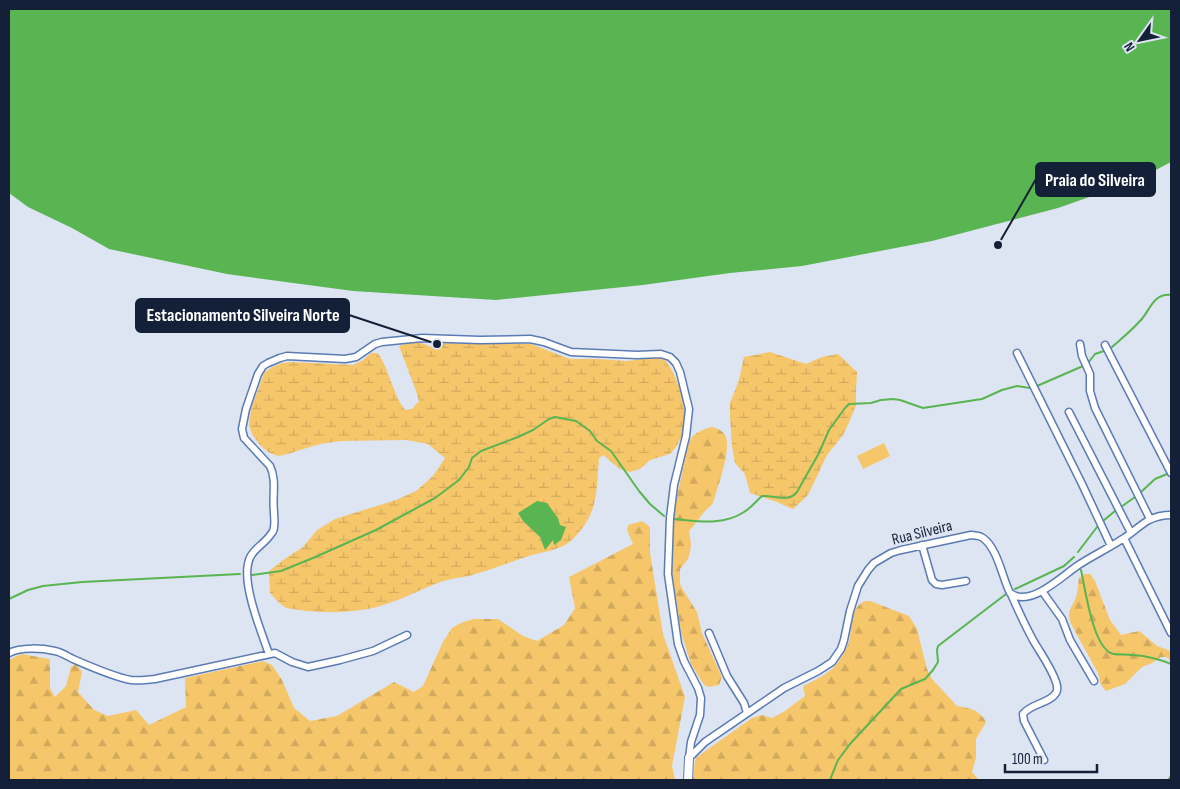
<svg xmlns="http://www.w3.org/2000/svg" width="1180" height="789" font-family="'Sofia Sans Condensed',sans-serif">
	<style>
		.green { fill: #f6c66b }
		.forest { fill: url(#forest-firs) }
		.wetland { fill: url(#wetland-marsh) }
		.water { fill: #59b551 }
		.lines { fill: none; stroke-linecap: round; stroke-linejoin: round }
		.stream { stroke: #59b551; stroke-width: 2 }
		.minor-casing { stroke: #5b7bb5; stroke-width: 9 }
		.tertiary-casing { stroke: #5b7bb5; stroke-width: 10 }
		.minor { stroke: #fff; stroke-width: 6 }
		.tertiary { stroke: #fff; stroke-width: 8 }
		.labels { text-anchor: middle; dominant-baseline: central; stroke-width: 5; stroke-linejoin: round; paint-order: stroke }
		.street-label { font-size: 16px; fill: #132037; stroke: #dde4f2 }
		.leader { fill: none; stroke: #132037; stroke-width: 2 }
		.callout-dot { fill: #132037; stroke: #dde4f2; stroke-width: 2 }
		.callout { fill: #132037; stroke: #132037; stroke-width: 2 }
		.callout-label { font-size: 18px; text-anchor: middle; font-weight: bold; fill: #fff }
	</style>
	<defs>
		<pattern id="forest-firs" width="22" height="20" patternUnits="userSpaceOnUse" patternTransform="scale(1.25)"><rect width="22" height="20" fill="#f6c66b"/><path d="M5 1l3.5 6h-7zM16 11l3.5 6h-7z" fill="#d2aa5d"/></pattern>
		<pattern id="wetland-marsh" width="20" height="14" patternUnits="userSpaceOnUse" patternTransform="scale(1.25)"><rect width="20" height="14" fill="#f6c66b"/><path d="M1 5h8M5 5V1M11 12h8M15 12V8" fill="none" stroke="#d2aa5d"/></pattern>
	</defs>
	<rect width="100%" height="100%" fill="#dde4f2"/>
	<path class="green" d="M884,443L890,456L863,469L857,456Z"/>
	<path class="forest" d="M712,427C719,429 724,431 726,438C731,451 717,489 713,503C710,507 707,509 704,512C699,518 695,525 689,531L691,544L690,552L688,559L680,569V584L683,590L697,612L702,633L721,675V680L719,685L709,687L704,685L691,664L681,632L672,571L673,515L689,441C694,433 703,429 712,427Z
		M642,521L650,527V553L663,634L685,697L672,766L675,780H9V660L21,654L50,659V688L55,697L66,686L71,667L76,664L82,672L78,692L94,710L108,716L136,710L149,725L186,707L185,678L263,661L272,665L282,680L294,708L310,721L337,716L394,682L414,692L423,686L443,642L452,628L461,623L473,619H498L523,636L537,641L564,625L575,608L569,577L633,544L627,530L628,525Z
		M1085,574H1090L1095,581L1110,620L1121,635L1139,631L1157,646L1171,651V661L1166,657H1161L1152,663L1142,667L1125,684L1106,691L1101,685L1098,673L1071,624C1067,611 1070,610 1075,600C1078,593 1078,585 1079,578Z
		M865,601H870L909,616L917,629L927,669L932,679L957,706C970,708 980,710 986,722L976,739V758L972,772L979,780H693L695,761L697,757L752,718L762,715L772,718L785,711L805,696L803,686C817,679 832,673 840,659C844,654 847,647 849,642C853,627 849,608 865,601Z"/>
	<path class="wetland" d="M409,343C413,343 417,342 421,343C430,345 436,353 444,343L531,344L570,359H598L627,361L658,357L666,361L673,372L680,389L685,413L682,435L677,446L670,454L650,460L640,469L630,472L620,469L611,462L604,455L599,458C596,492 599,512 574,538C562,550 547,551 532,555C513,561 494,569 475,574C468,577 460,577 452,579C431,583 413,595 392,602C364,613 329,614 299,610C295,609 291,609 287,608C281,606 275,598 270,593L269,571L286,558L303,547L317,530L335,519L396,500L416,491L433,476L445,458L428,444L406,440L341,441L320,444L300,450L288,454L278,456L268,452L260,445L253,436L249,426L251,409L264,373L272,367L282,363L292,362L353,365L363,360L371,353H378C390,371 392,393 405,410L412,409L419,401L416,391L399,346Z
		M770,352L806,364L822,357L838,354L857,372L856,390V405L851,418L843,435L827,455L808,495L793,509L774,501L750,493L745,474L735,463L732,446L730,416V403L739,380L744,357Z"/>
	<path class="water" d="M9,9H1171V162L1135,181L1058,208L932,241L802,266L730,273L643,285L496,300L353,291L227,274L109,249L72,228L28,207L9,193Z
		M537,501L547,503L558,518L560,525L566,527L561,540L554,545L553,540L545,550L540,537L523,521L518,513Z"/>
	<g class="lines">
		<path class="stream" d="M1112,347C1121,339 1131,331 1139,322C1150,312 1152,293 1171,295
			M1088,363L1095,354L1104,351
			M1037,386L1083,366
			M1140,493L1155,479L1167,474
			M1121,507L1135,497
			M674,519C698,521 723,526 744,512C751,508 756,501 762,496C775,495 788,503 797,492L819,453L829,430L845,408L849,404L871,403L881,400L893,399L900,400L923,408L982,399L1002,390L1017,386L1030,388
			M1103,521L1115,511
			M1078,552L1097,527
			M1081,570C1085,587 1093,651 1114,654C1120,655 1127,654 1133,655C1147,656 1159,659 1171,664
			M252,575L281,571L313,558L376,530L435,498L459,480L469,467L472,458L481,451L518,437L533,430L549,419L555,417L576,421L590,431L597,441L611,451L639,491L650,504L664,516
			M1015,589L1064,566L1074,557
			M9,599L28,590L43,586L82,582L240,574
			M830,780L838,760L850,744L901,689L925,679L933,670L938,662L937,650L938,646L1006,594
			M1168,780L1171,776"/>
		<defs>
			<path id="minor" d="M1080,344L1082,356L1090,374V391L1095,408L1150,519
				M1105,345L1171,473
				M1017,353L1082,484L1111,546
				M1069,412L1131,533
				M1124,538L1171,633
				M922,545L932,580L936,584L942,585L966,581
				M1042,591L1062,619L1070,640L1094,681
				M1011,594C1018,610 1025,625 1033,640C1041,654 1051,667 1056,682C1057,685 1058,690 1056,693C1049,704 1031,703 1023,714L1024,721L1044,760
				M709,633L727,676L744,703L747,713
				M9,653C21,647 41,648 55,651C61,652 67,656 73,659C89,666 114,677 131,680C139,681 147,680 155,679L275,653L292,662L308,667L340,660L373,651L407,635
				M269,654C261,631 243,587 248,564C250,550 264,545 271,534C273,532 274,530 274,527C275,522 274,517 274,512C272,497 277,480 270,466L244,438L242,429L246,409L258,374L263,366L268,363L280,358L287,356L345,359L356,357L375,344L382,342L422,338L480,340L530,339L544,342L571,352L637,355L661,354L670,357L676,363L680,372L689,409L686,436L674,485L670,518L668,574L678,644L684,661L698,688L701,698L700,715L691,742L689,758
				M689,758L705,742L768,699L784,688L818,671L832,662L841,649L844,640L850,611L858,586L868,570L874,563L891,553L901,550L971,535C976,536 979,535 983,538C998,549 1002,577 1010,593C1030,608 1061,577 1077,566C1092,556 1109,548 1124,538C1132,533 1140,525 1149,520C1155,517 1164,515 1171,515"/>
			<path id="tertiary" d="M688,780L689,758"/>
		</defs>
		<use href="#minor" class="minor-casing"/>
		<use href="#tertiary" class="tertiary-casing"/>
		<use href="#minor" class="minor"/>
		<use href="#tertiary" class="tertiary"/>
	</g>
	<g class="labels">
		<g class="street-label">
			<text transform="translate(922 533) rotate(-14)">Rua Silveira</text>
		</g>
	</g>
	<path class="leader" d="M998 245L1036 179M437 344L349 315"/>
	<g class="callout-dot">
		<circle cx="998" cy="245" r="5"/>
		<circle cx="437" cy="344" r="5"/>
	</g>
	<g class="callout">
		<rect x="1036" y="163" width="119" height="33" rx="5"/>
		<rect x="136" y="299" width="213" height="33" rx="5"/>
	</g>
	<g class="callout-label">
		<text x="1095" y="186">Praia do Silveira</text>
		<text x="243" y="321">Estacionamento Silveira Norte</text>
	</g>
	<rect width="1180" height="789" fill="none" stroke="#132037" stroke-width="20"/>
	<g transform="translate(1140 40) rotate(237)" stroke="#dde4f2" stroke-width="4" paint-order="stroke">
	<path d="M0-4L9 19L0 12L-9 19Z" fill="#132037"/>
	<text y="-8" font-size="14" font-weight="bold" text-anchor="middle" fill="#132037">N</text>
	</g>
	<path d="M1005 764v8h92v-8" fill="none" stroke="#132037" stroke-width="2.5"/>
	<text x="1012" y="764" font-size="15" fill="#132037" stroke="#dde4f2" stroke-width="4" paint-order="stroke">100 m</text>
</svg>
